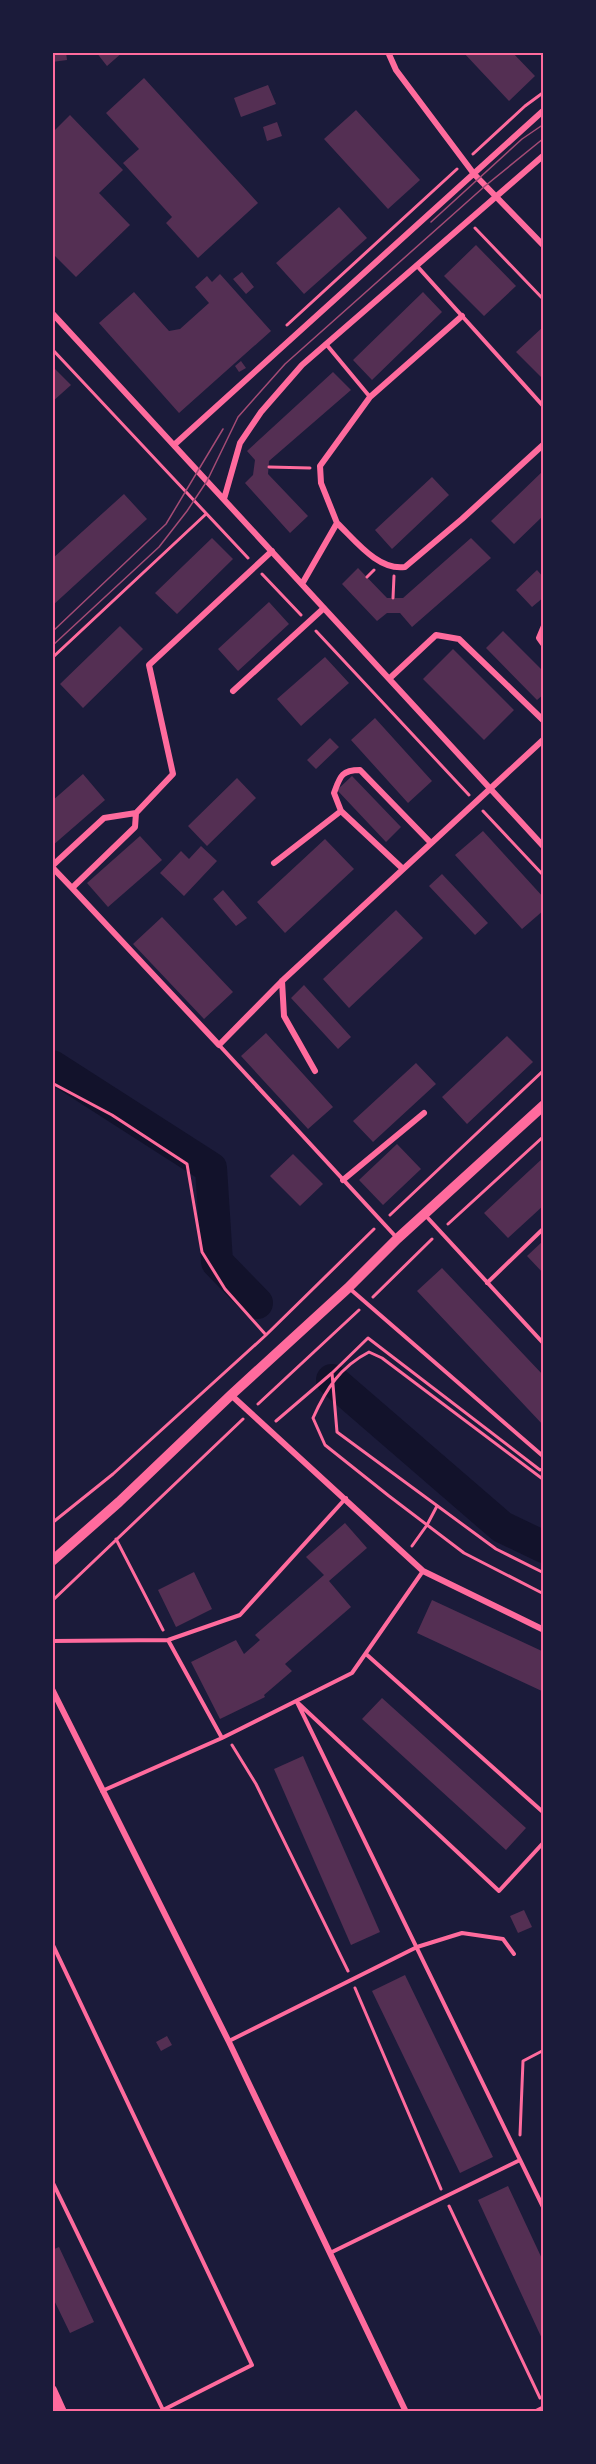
<svg xmlns="http://www.w3.org/2000/svg" width="596" height="2464" font-family="Barlow,sans-serif">
	<style>
		.lines { fill: none; stroke-linecap: round; stroke-linejoin: round }
		.river { stroke: #12122b; stroke-width: 32 }
		.building { fill: #542f53 }
		.path { stroke: #ff6b9d; stroke-width: 3 }
		.service { stroke: #ff6b9d; stroke-width: 4 }
		.minor { stroke: #ff6b9d; stroke-width: 6 }
		.secondary { stroke: #ff6b9d; stroke-width: 10 }
		.tram { stroke: #a44b75; stroke-width: 1.5 }
		.neatline { fill: none; stroke: #ff6b9d; stroke-width: 2 }
	</style>
	<rect width="100%" height="100%" fill="#1b1b3a"/>
	<g class="lines">
		<path class="river" d="M52,1066L211,1168L217,1262L257,1303
			M332,1380L502,1527L544,1547"/>
	</g>
	<path class="building" d="M52,52H66L67,60L52,62Z
		M96,52H123L107,66Z
		M463,52H512L535,76L509,101Z
		M144,78L258,203L198,258L166,223L172,217L123,163L139,149L106,113Z
		M268,85L276,104L241,117L234,98Z
		M356,110L420,180L388,209L324,139Z
		M70,115L123,170L99,193L130,225L76,277L52,253V133Z
		M277,122L282,136L267,141L263,127Z
		M339,207L367,238L304,294L276,263Z
		M476,245L516,286L484,316L444,276Z
		M242,272L254,287L246,294L233,279Z
		M220,274L271,331L179,413L99,323L134,292L169,331L180,329L209,303L195,287L207,276L212,282Z
		M423,292L442,312L372,380L353,360Z
		M544,326V380L516,352Z
		M241,361L246,368L239,372L235,366Z
		M52,366L71,385L52,402Z
		M333,372L351,390L269,461L268,474L308,516L290,533L245,483L253,475L255,460L247,451Z
		M544,470V515L514,544L491,521Z
		M432,477L449,495L392,549L375,530Z
		M124,494L147,519L52,606V559Z
		M212,538L233,559L177,614L155,593Z
		M471,538L491,558L412,627L400,613H387L377,621L342,584L358,568L387,598H403Z
		M537,570L544,578V597L532,607L516,590Z
		M269,602L289,624L238,671L218,649Z
		M120,626L143,649L83,708L60,684Z
		M503,631L544,672V694L537,700L486,648Z
		M453,649L514,710L484,740L423,679Z
		M325,657L349,683L301,726L277,699Z
		M375,718L432,781L408,803L351,740Z
		M330,738L339,747L316,769L307,760Z
		M83,774L105,800L52,846V801Z
		M352,776L401,827L386,842L337,790Z
		M237,778L256,798L207,846L188,826Z
		M483,831L544,898V910L522,929L455,855Z
		M140,836L162,860L108,907L87,883Z
		M325,839L354,869L285,933L257,902Z
		M201,846L217,861L184,896L160,873L181,851L189,859Z
		M442,874L488,923L475,935L429,886Z
		M223,890L247,918L236,926L213,899Z
		M396,910L423,938L349,1008L323,979Z
		M162,917L233,992L204,1019L133,944Z
		M304,985L351,1037L338,1049L291,998Z
		M266,1033L333,1107L308,1129L241,1056Z
		M507,1036L533,1062L467,1124L442,1097Z
		M416,1063L436,1084L373,1142L353,1121Z
		M397,1144L421,1169L383,1205L359,1180Z
		M293,1154L323,1184L300,1206L270,1176Z
		M544,1157V1205L508,1238L484,1213Z
		M544,1240V1274L527,1256Z
		M442,1268L544,1376V1426L417,1291Z
		M345,1523L367,1548L329,1581L351,1607L285,1664L292,1671L264,1695L265,1697L220,1719L191,1662L236,1640L244,1654L260,1640L255,1635L324,1575L306,1557Z
		M194,1572L212,1609L176,1627L158,1590Z
		M432,1600L544,1652V1692L417,1633Z
		M382,1698L526,1828L506,1850L362,1719Z
		M303,1756L380,1932L351,1945L274,1769Z
		M524,1910L532,1927L518,1933L510,1916Z
		M405,1975L493,2157L460,2173L372,1991Z
		M167,2036L172,2045L161,2051L156,2042Z
		M508,2186L544,2263V2343L478,2200Z
		M59,2247L94,2322L70,2333L52,2296V2250Z"/>
	<g class="lines">
		<path class="path" d="M473,154L525,106L544,92
			M475,228L544,300
			M287,325L457,169
			M52,349L248,558
			M269,467L310,468
			M262,574L301,615
			M367,577L374,570
			M393,598L394,576
			M316,631L469,795
			M52,658L206,514
			M483,811L544,876
			M52,1083L112,1115L187,1164L202,1252L225,1289L266,1335
			M390,1215L544,1070
			M448,1224L544,1136
			M373,1297L432,1239
			M332,1373L368,1338L540,1470L544,1468
			M258,1404L359,1310
			M276,1421L332,1373L337,1432L496,1549L544,1573
			M544,1480L382,1358L369,1352C340,1367 326,1389 313,1418L325,1445L389,1496L464,1553L544,1594
			M52,1523L113,1474L266,1335L374,1229
			M116,1539L163,1630
			M412,1546L427,1525L437,1506
			M52,1601L243,1419
			M232,1745L256,1784L348,1971
			M355,1988L441,2189
			M520,2135L523,2061L544,2050
			M449,2206L540,2398"/>
		<path class="service" d="M417,266L544,407
			M326,344L370,397
			M219,1045L397,1238
			M426,1216L544,1344
			M487,1283L544,1228
			M349,1288L544,1457
			M168,1640L222,1738L352,1673L423,1571
			M52,1641L168,1640L240,1615L346,1498
			M366,1654L544,1813
			M102,1791L222,1738
			M544,1842L499,1891L297,1702L544,2209
			M52,1943L252,2365L163,2410
			M229,2041L417,1947L462,1933L503,1939L514,1954
			M52,2181L163,2410
			M330,2253L520,2160
			M534,2412L544,2407"/>
		<path class="minor" d="M388,52L396,70L474,174L544,246
			M52,313L544,847
			M174,445L544,110
			M224,499L240,443L261,412L302,365L544,155
			M337,523C355,540 378,571 405,567L462,519L544,444
			M272,551L149,665L173,774L136,813L135,827L72,888L219,1045L282,981L544,739
			M302,584L337,523L321,483L320,466L370,397L462,316
			M544,626L539,638L544,645
			M390,678L436,635L459,639L544,721
			M233,691L324,608
			M274,863L341,811
			M52,866L104,818L136,813
			M52,867L72,888
			M403,869L341,811L334,793C340,777 341,770 360,770L431,843
			M282,981L284,1016L315,1071
			M343,1180L424,1113
			M231,1395L423,1571L544,1630
			M52,1689L229,2042L406,2412"/>
		<path class="secondary" d="M52,1561L119,1502L231,1395L348,1288L397,1239L544,1105
			M52,2390L62,2412"/>
		<path class="tram" d="M431,222L522,139L544,124
			M52,632L166,524L223,429
			M52,646L159,547L187,511L207,481L238,417L285,364L485,186L544,138"/>
	</g>
	<rect width="596" height="2464" fill="none" stroke="#1b1b3a" stroke-width="108"/>
	<rect x="54" y="54" width="488" height="2356" class="neatline"/>
</svg>
